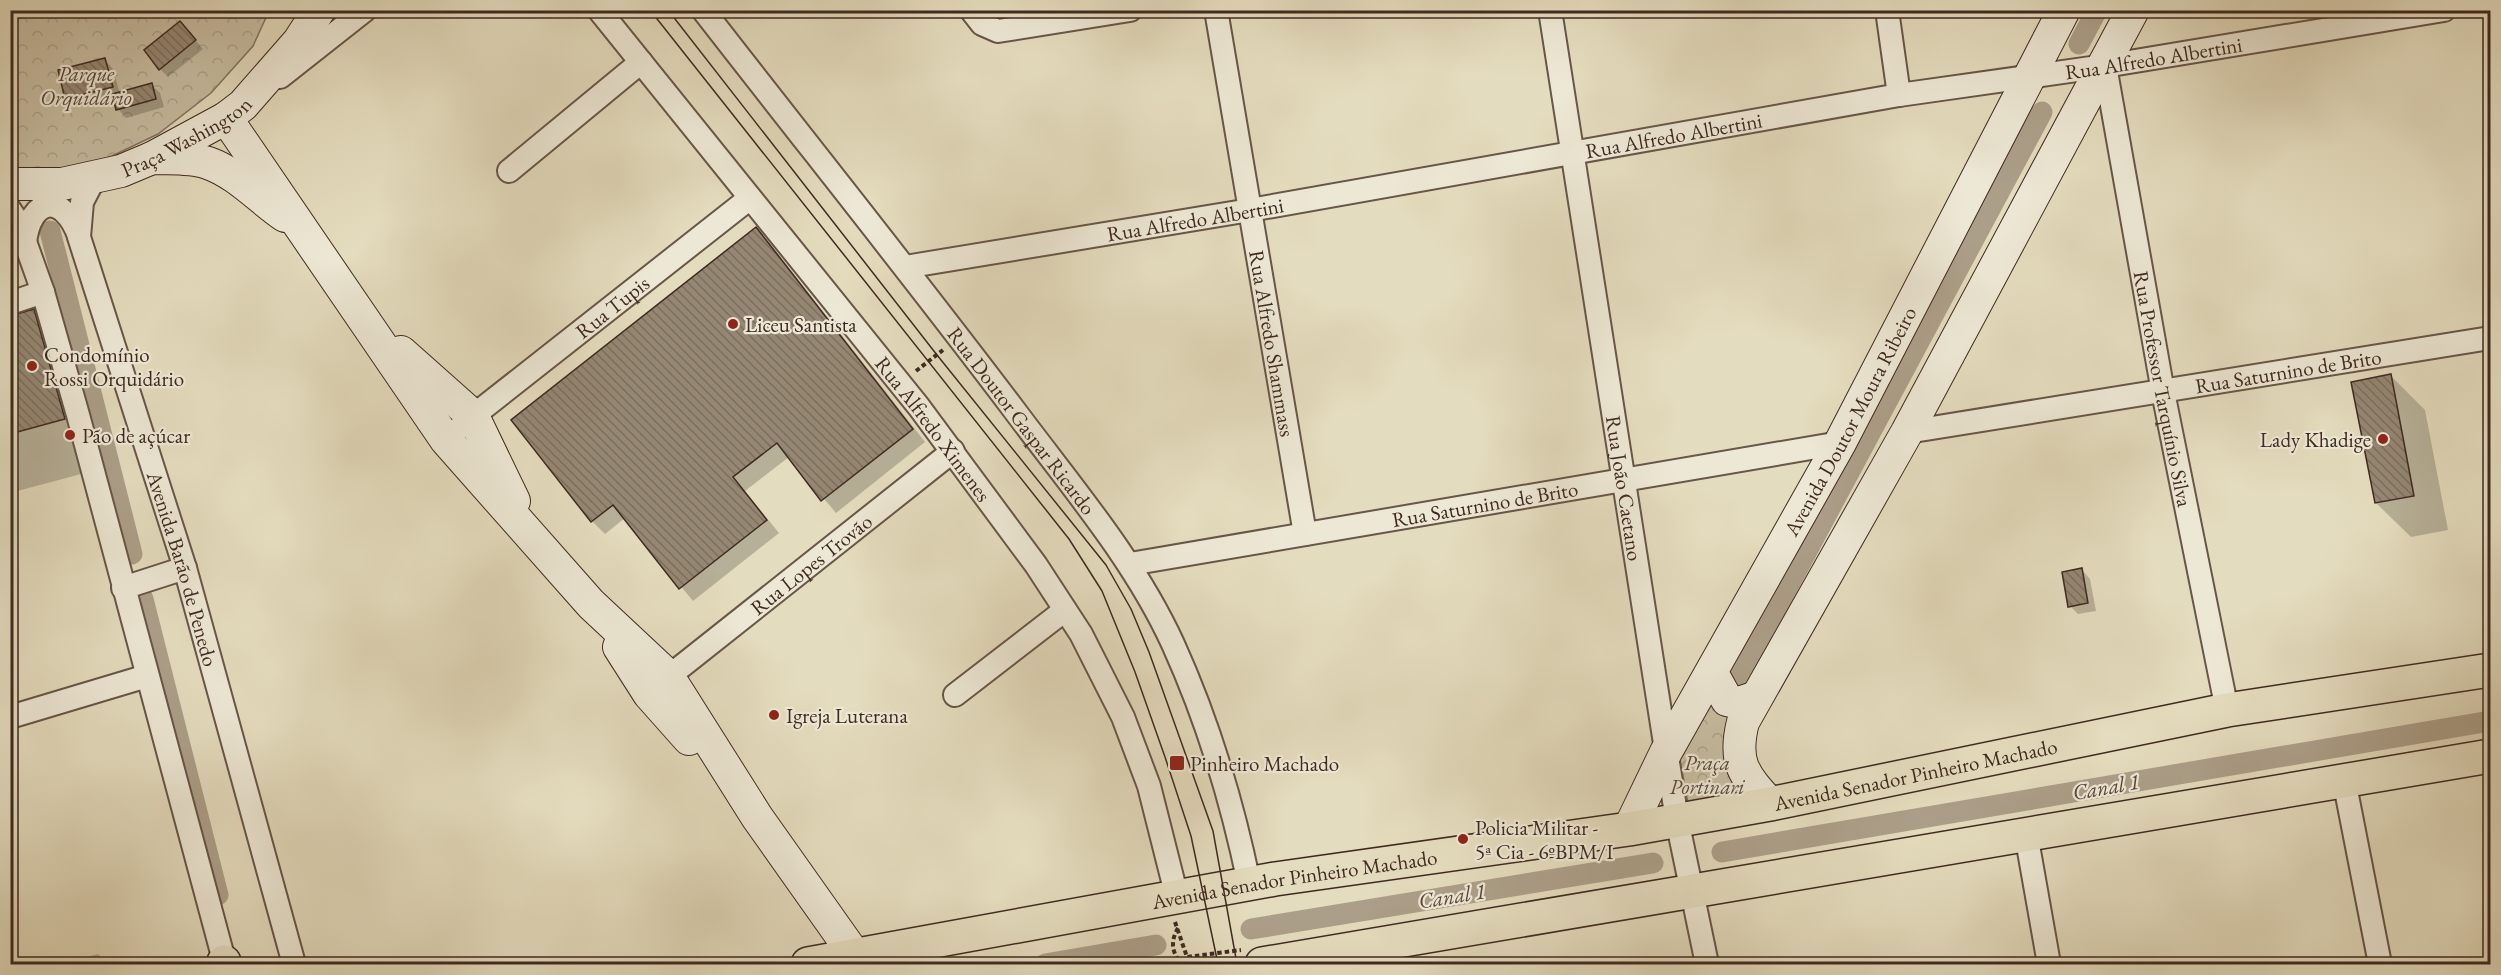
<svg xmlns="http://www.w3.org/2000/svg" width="2501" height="975" font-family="'EB Garamond',serif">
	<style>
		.forest { fill: url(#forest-crowns); stroke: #847462; stroke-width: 1.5 }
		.shadow { fill: #0003 }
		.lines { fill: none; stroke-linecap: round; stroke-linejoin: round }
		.canal { stroke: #ac9f89; stroke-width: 21 }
		.building { fill: url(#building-back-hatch); stroke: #3f2a21; stroke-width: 1.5 }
		.street-casing { stroke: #685648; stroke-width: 26 }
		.secondary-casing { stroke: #3f2a21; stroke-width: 34 }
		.primary-casing { stroke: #3f2a21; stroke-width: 36 }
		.path { stroke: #3f2a21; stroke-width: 4; stroke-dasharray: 4.5 3; stroke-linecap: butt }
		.street { stroke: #ede8d5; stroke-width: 22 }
		.secondary { stroke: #ede8d5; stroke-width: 32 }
		.primary { stroke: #e4dcbe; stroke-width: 33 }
		.tram { stroke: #3f2a21; stroke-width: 1.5 }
		.poi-dot { fill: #8f2418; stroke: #ede8d5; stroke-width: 2 }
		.labels { text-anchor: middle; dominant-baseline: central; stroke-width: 4.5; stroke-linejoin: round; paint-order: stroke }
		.street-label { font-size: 21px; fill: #3f2a21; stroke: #ede8d5 }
		.park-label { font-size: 21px; font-style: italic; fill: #5a483b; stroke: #ede8d5 }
		.poi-label { font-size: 21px; fill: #3f2a21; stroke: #ede8d5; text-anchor: start }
		.water-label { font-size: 22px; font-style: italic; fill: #5a473b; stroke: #ede8d5 }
	</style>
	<defs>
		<pattern id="forest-crowns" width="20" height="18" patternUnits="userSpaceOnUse" patternTransform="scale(1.5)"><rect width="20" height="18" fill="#c8bea3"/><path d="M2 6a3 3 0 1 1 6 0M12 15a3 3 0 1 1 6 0" fill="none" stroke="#ada38c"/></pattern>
		<pattern id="building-back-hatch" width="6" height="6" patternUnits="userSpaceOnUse" patternTransform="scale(1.5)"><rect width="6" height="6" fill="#958773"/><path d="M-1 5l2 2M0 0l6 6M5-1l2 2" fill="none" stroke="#7b6f5e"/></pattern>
	</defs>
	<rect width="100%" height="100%" fill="#e4dcbe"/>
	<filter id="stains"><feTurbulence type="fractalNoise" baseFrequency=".00333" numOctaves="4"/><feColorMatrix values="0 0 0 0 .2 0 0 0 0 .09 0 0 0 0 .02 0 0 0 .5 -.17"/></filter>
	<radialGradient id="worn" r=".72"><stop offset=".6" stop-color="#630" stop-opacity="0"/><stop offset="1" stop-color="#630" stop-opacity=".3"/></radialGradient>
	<path class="forest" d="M10,11H269L253,46L211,93L158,134L89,167L11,174Z
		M1708,698L1735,711L1729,757L1736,795L1688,803L1680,760Z"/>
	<path class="shadow" d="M180,23L203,49L168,77L160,69Z
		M105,60L113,69L120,94L151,85L160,93L164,107L126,118L118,109L114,97L75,107L67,98Z
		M756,229L769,242L925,442L836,513L789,457L745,491L779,533L693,601L625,518L605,534L592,521L514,421Z
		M33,311L81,358L111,466L10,493V316Z
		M2391,376L2425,410L2448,530L2411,537L2376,503Z
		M2082,570L2090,579L2096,611L2078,614L2070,606Z
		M98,954L109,964H61Z"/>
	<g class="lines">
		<path class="canal" d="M2079,44L2097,10
			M50,231L132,554
			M143,599L218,895
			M1739,678L2042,112
			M1722,852L2490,721
			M1251,929L1653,863
			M1045,964L1156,945"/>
	</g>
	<path class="building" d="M180,21L196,40L159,70L144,50Z
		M105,58L113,87L65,99L58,70Z
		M152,83L156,99L116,110L112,94Z
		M756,227L913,429L821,501L777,443L733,477L767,520L679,589L613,505L591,522L511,420Z
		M34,309L65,419L10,434V316Z
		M2391,374L2414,496L2375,503L2351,382Z
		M2082,568L2088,603L2068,607L2062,572Z"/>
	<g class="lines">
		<defs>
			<g id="street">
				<path id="s1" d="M599,10L919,407L1036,565L1081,634L1123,717L1149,786L1177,897"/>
				<path id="s2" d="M703,10C807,144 913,276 1015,411C1071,486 1134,559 1173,644C1208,721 1232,801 1249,883"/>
				<path d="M971,10L982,24L998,31L1130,10"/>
				<path id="s3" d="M1216,10L1305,534"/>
				<path id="s4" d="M1550,10L1677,820L1707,964"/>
				<path d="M1887,10L1899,95"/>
				<path id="s5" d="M2105,66L2163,392L2227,710"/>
				<path d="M280,77L365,10"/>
				<path d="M509,171L641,62"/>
				<path id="s6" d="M95,177L82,202L79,237L185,568L294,964"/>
				<path d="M10,210L18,222L43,292L78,415L225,964"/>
				<path d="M25,243C30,197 63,192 79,236"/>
				<path id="s7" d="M905,267L1250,210L1899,95L2105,66L2444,10"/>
				<path d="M10,303L43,292"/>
				<path id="s8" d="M1907,432L2490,338"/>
				<path id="s9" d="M446,440L473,416L750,198"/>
				<path id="s10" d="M1130,564L1840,443"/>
				<path d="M123,588L185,568"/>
				<path id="s11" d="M658,685L953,451"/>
				<path d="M955,695L1065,610"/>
				<path d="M10,717L147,676"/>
				<path d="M2344,780L2380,964"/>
				<path d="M2026,834L2049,964"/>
			</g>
			<g id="secondary">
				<path d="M226,118L446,440L591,604L668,676L757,817L861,964"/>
				<path d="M152,158C170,159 190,157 208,163C237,173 260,199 285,216"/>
				<path id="s12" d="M10,184H62L121,171L152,158L226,118L243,105L299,41L319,10"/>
				<path d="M401,352L473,416L514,501"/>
				<path d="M619,647L649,694L689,739"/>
				<path d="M1712,673L1727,700L1739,703L1754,698"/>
				<path d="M1770,804C1743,774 1733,762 1743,722L1907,432L2133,10"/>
				<path id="s13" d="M1629,829L1666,752L1840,443L2064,10"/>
			</g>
			<g id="primary">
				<path d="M223,964L224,962"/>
				<path id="s14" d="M808,964L1275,879L1629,829L1770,804L2227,710L2490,670"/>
				<path d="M1262,964L2490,756"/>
			</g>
		</defs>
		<use href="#street" class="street-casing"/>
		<use href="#secondary" class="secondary-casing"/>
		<use href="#primary" class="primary-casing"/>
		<path class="path" d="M916,371L943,350
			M1175,922L1187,957L1241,950
			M1178,928C1170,942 1172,952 1181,964"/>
		<use href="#street" class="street"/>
		<use href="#secondary" class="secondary"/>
		<use href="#primary" class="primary"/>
		<path class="tram" d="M650,10L1069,539L1102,591L1135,672L1165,757L1191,836L1218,964
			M668,10L937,355L1106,565L1131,609L1149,652L1213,831L1237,964"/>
	</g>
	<g class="poi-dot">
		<circle cx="733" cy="324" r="6"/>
		<circle cx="32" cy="366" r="6"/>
		<circle cx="70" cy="435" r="6"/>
		<circle cx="2383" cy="439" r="6"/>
		<circle cx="774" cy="715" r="6"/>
		<rect x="1169" y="755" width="16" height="16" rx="3"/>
		<circle cx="1463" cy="839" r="6"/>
	</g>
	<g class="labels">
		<g class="street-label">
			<text stroke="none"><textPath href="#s7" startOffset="1266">Rua Alfredo Albertini</textPath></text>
			<text stroke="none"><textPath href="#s12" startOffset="186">Praça Washington</textPath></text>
			<text stroke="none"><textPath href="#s7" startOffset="780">Rua Alfredo Albertini</textPath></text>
			<text stroke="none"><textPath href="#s7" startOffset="294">Rua Alfredo Albertini</textPath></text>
			<text stroke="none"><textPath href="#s9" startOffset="213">Rua Tupis</textPath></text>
			<text stroke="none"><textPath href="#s3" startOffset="338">Rua Alfredo Shammass</textPath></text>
			<text stroke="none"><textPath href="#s8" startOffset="386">Rua Saturnino de Brito</textPath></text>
			<text stroke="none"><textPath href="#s5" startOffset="328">Rua Professor Tarquínio Silva</textPath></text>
			<text stroke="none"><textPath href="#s13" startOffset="464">Avenida Doutor Moura Ribeiro</textPath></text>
			<text stroke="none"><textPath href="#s2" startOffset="520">Rua Doutor Gaspar Ricardo</textPath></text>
			<text stroke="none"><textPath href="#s1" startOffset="536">Rua Alfredo Ximenes</textPath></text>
			<text stroke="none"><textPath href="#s4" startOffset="484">Rua João Caetano</textPath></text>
			<text stroke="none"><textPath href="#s10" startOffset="360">Rua Saturnino de Brito</textPath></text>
			<text stroke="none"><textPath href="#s11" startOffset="195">Rua Lopes Trovão</textPath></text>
			<text stroke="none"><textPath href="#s6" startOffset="411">Avenida Barão de Penedo</textPath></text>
			<text stroke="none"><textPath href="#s14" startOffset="1124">Avenida Senador Pinheiro Machado</textPath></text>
			<text stroke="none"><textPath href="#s14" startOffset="494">Avenida Senador Pinheiro Machado</textPath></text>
		</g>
		<g class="park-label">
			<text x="86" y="73">Parque<tspan x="86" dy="24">Orquidário</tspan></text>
			<text x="1707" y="762">Praça<tspan x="1707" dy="24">Portinari</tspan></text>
		</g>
		<g class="poi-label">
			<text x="745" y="324">Liceu Santista</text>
			<text x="44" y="354">Condomínio<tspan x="44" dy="24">Rossi Orquidário</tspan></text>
			<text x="82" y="435">Pão de açúcar</text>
			<text x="2371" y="439" text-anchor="end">Lady Khadige</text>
			<text x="786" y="715">Igreja Luterana</text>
			<text x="1190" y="763">Pinheiro Machado</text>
			<text x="1475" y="827">Policia Militar -<tspan x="1475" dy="24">5ª Cia - 6ºBPM/I</tspan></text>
		</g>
		<g class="water-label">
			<text transform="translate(2106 787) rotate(-10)">Canal 1</text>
			<text transform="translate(1452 896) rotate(-9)">Canal 1</text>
		</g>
	</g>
	<rect width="2501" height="975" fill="none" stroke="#e4dcbe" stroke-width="36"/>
	<rect x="12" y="12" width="2477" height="951" fill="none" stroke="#3f2a21" stroke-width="3"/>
	<rect x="18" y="18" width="2465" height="939" fill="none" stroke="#3f2a21" stroke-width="1.5"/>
	<rect width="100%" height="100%" filter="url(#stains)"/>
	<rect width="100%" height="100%" fill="url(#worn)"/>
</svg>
